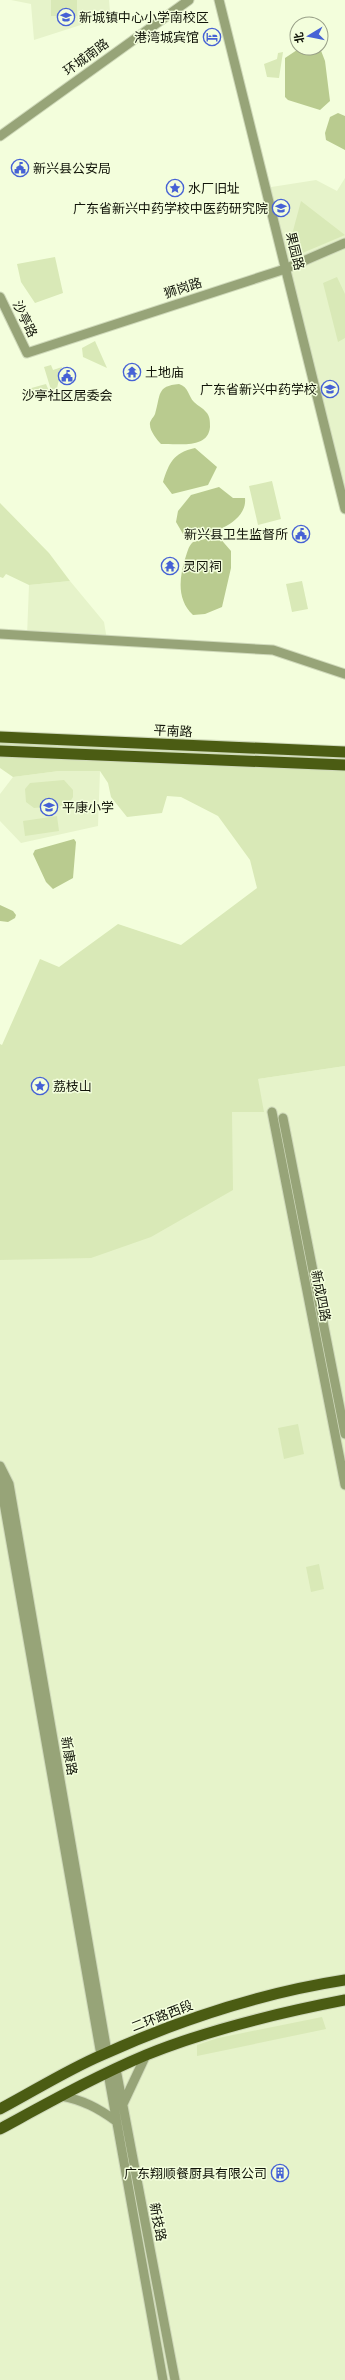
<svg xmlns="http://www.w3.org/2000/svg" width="345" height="2380" font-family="'Zilla Slab','Noto Sans SC',serif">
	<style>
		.built { fill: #e6f3ca }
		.green { fill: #d9e9b7 }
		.water { fill: #b9cb8f }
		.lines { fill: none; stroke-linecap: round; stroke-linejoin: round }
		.minor-casing { stroke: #cfd9ba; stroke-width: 11 }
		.major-casing { stroke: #cfd9ba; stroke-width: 13 }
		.minor { stroke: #97a478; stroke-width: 9 }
		.major { stroke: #4b5c13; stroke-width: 11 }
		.labels { text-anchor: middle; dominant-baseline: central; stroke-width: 3; stroke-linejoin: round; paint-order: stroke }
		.poi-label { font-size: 13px; fill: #111409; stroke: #f3fedc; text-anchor: start }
		.street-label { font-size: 13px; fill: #111409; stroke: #f3fedc }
	</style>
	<rect width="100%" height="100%" fill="#f3fedc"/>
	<path class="built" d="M11,0H109L110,12L90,22L34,40L31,4Z
		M345,178V509L265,188L316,180L337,191Z
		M70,581L104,622L107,640L27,636L29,585Z
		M59,771H100L98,826L21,843L0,821V794L13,777Z
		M345,1066V2380H0V1127L258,1079Z"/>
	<path class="green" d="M51,0H77V16H51Z
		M283,52L279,78L267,77L264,64L277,59L278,53Z
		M301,201L345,235L300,254L290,242Z
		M55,257L63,293L35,303L21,282L17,264Z
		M337,277L345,294V338L338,342L323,283Z
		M95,341L107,368L83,357L82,348Z
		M51,365L53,370L62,367L57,388L51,390L44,367Z
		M46,384L49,391L26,398L24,390Z
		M272,481L281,519L258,525L249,486Z
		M0,503L49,553L70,581L29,585L6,574L3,578L0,577Z
		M302,581L308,609L292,612L286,584Z
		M0,737L345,753V1066L258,1079L264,1112H232L233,1190L151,1237L91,1258L0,1260V1044L2,1045L40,959L59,967L118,924L181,945L257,888L250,860L218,816L181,797L167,796L162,813L127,817L111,797L108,783L100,771H59L13,777L0,768Z
		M64,780L73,790V797L68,805L34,808L26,802L25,789L30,783Z
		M57,816L59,831L25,836L23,821Z
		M298,1424L304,1454L284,1459L278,1428Z
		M319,1564L324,1589L311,1592L306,1567Z
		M322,2017L326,2029L197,2056V2045L218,2038Z"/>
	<path class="water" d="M300,48H320L325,61L330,101L320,110L288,100L285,97V58Z
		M338,113L345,116V150L326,140L325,133L330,117Z
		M179,384C189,387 188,396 194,402C198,406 203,408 206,412C210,416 210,421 210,427C208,450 177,443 161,444C157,440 150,431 150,425C149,421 154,417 155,414C161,395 156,386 179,384Z
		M195,448L217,467L208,485L172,494L163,482C169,463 173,453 195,448Z
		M219,487L233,498H245C248,524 204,539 183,534L176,522L178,511L191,495Z
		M218,536L231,551V568L222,607L205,614L193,615C177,600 179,579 185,559C187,554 188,546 193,542Z
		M74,839L76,842L73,878L53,889L46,882L33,854L35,850Z
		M0,905L13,911L16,915L15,918L8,922L0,921Z"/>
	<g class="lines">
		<defs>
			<path id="minor" d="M219,0L345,509
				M0,136L189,0
				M0,297L27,353L285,269L345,243
				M0,634L273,650L345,674
				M272,1112L345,1485
				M283,1118L345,1434
				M0,1466L9,1484L107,2052
				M0,1480L101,2055
				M116,2069L175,2380
				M108,2073L163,2380
				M61,2096C83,2100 98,2108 116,2121
				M123,2104L146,2055"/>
			<path id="major" d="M0,737L345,752
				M0,751L345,765
				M0,2109C34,2091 67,2070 102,2055C179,2020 261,1993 345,1980
				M0,2129C48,2103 96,2076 146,2055C210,2029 278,2013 345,2000"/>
		</defs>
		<use href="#minor" class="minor-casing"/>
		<use href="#major" class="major-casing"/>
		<use href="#minor" class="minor"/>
		<use href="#major" class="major"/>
	</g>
	<defs>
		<symbol id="school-ring" viewBox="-11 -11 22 22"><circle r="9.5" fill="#f3fedc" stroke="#4662d5" stroke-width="1.5"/><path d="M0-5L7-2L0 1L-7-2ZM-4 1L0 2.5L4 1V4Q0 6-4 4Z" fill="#4662d5"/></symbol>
		<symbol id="hotel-ring" viewBox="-11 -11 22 22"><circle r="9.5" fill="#f3fedc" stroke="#4662d5" stroke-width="1.5"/><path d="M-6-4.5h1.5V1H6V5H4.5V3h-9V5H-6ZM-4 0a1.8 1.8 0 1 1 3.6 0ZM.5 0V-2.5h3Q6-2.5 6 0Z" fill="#4662d5"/></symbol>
		<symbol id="civic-ring" viewBox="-11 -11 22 22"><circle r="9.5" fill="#f3fedc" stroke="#4662d5" stroke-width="1.5"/><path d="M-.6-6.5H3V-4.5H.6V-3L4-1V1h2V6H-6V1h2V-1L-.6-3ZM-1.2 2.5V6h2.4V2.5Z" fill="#4662d5"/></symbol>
		<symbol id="sight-ring" viewBox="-11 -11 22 22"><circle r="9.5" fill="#f3fedc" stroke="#4662d5" stroke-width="1.5"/><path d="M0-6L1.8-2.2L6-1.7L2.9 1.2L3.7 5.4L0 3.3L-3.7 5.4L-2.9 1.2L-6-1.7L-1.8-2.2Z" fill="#4662d5"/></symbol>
		<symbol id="university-ring" viewBox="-11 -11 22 22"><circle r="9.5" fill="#f3fedc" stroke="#4662d5" stroke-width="1.5"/><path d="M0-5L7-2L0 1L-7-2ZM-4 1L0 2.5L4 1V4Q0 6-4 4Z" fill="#4662d5"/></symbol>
		<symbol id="temple-ring" viewBox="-11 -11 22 22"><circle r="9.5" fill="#f3fedc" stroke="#4662d5" stroke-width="1.5"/><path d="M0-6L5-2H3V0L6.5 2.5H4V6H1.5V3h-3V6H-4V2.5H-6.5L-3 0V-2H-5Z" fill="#4662d5"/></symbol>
		<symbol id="building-ring" viewBox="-11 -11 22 22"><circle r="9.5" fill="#f3fedc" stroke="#4662d5" stroke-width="1.5"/><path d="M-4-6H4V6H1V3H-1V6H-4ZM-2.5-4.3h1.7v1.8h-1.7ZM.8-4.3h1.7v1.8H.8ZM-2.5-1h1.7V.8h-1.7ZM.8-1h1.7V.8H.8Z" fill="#4662d5"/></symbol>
	</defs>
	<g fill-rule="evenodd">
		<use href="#school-ring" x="56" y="7" width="20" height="20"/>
		<use href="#hotel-ring" x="202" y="27" width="20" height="20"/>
		<use href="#civic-ring" x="10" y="158" width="20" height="20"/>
		<use href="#sight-ring" x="165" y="178" width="20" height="20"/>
		<use href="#university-ring" x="271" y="198" width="20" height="20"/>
		<use href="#temple-ring" x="122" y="362" width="20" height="20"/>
		<use href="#civic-ring" x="57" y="366" width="20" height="20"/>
		<use href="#university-ring" x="320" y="379" width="20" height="20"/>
		<use href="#civic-ring" x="291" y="524" width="20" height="20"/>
		<use href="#temple-ring" x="160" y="556" width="20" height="20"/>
		<use href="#school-ring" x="39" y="797" width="20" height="20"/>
		<use href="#sight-ring" x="30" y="1076" width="20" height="20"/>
		<use href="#building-ring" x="270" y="2163" width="20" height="20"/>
	</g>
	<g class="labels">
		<g class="poi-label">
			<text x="79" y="17">新城镇中心小学南校区</text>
			<text x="199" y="37" text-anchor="end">港湾城宾馆</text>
			<text x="33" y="168">新兴县公安局</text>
			<text x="188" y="188">水厂旧址</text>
			<text x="268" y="208" text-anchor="end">广东省新兴中药学校中医药研究院</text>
			<text x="145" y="372">土地庙</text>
			<text x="317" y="389" text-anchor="end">广东省新兴中药学校</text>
			<text x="67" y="395" text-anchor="middle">沙亭社区居委会</text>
			<text x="288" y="534" text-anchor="end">新兴县卫生监督所</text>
			<text x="183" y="566">灵冈祠</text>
			<text x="62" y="807">平康小学</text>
			<text x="53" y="1086">荔枝山</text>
			<text x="267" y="2173" text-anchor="end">广东翔顺餐厨具有限公司</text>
		</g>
		<g class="street-label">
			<text transform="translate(86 57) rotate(-36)">环城南路</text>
			<text transform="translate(295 251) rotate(76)">果园路</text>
			<text transform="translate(183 288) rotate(-18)">狮岗路</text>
			<text transform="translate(25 319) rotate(64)">沙亭路</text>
			<text transform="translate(173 731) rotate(3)">平南路</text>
			<text transform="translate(321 1296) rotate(79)">新成四路</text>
			<text transform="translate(69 1756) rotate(80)">新康路</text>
			<text transform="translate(162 2016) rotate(-21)">二环路西段</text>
			<text transform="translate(158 2222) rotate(79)">新技路</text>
		</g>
	</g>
	<g transform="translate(309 36) rotate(260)"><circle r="19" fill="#f3fedc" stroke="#99a088"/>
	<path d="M0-3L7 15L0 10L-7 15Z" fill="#4662d5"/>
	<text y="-6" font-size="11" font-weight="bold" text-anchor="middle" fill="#111409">北</text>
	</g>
</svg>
